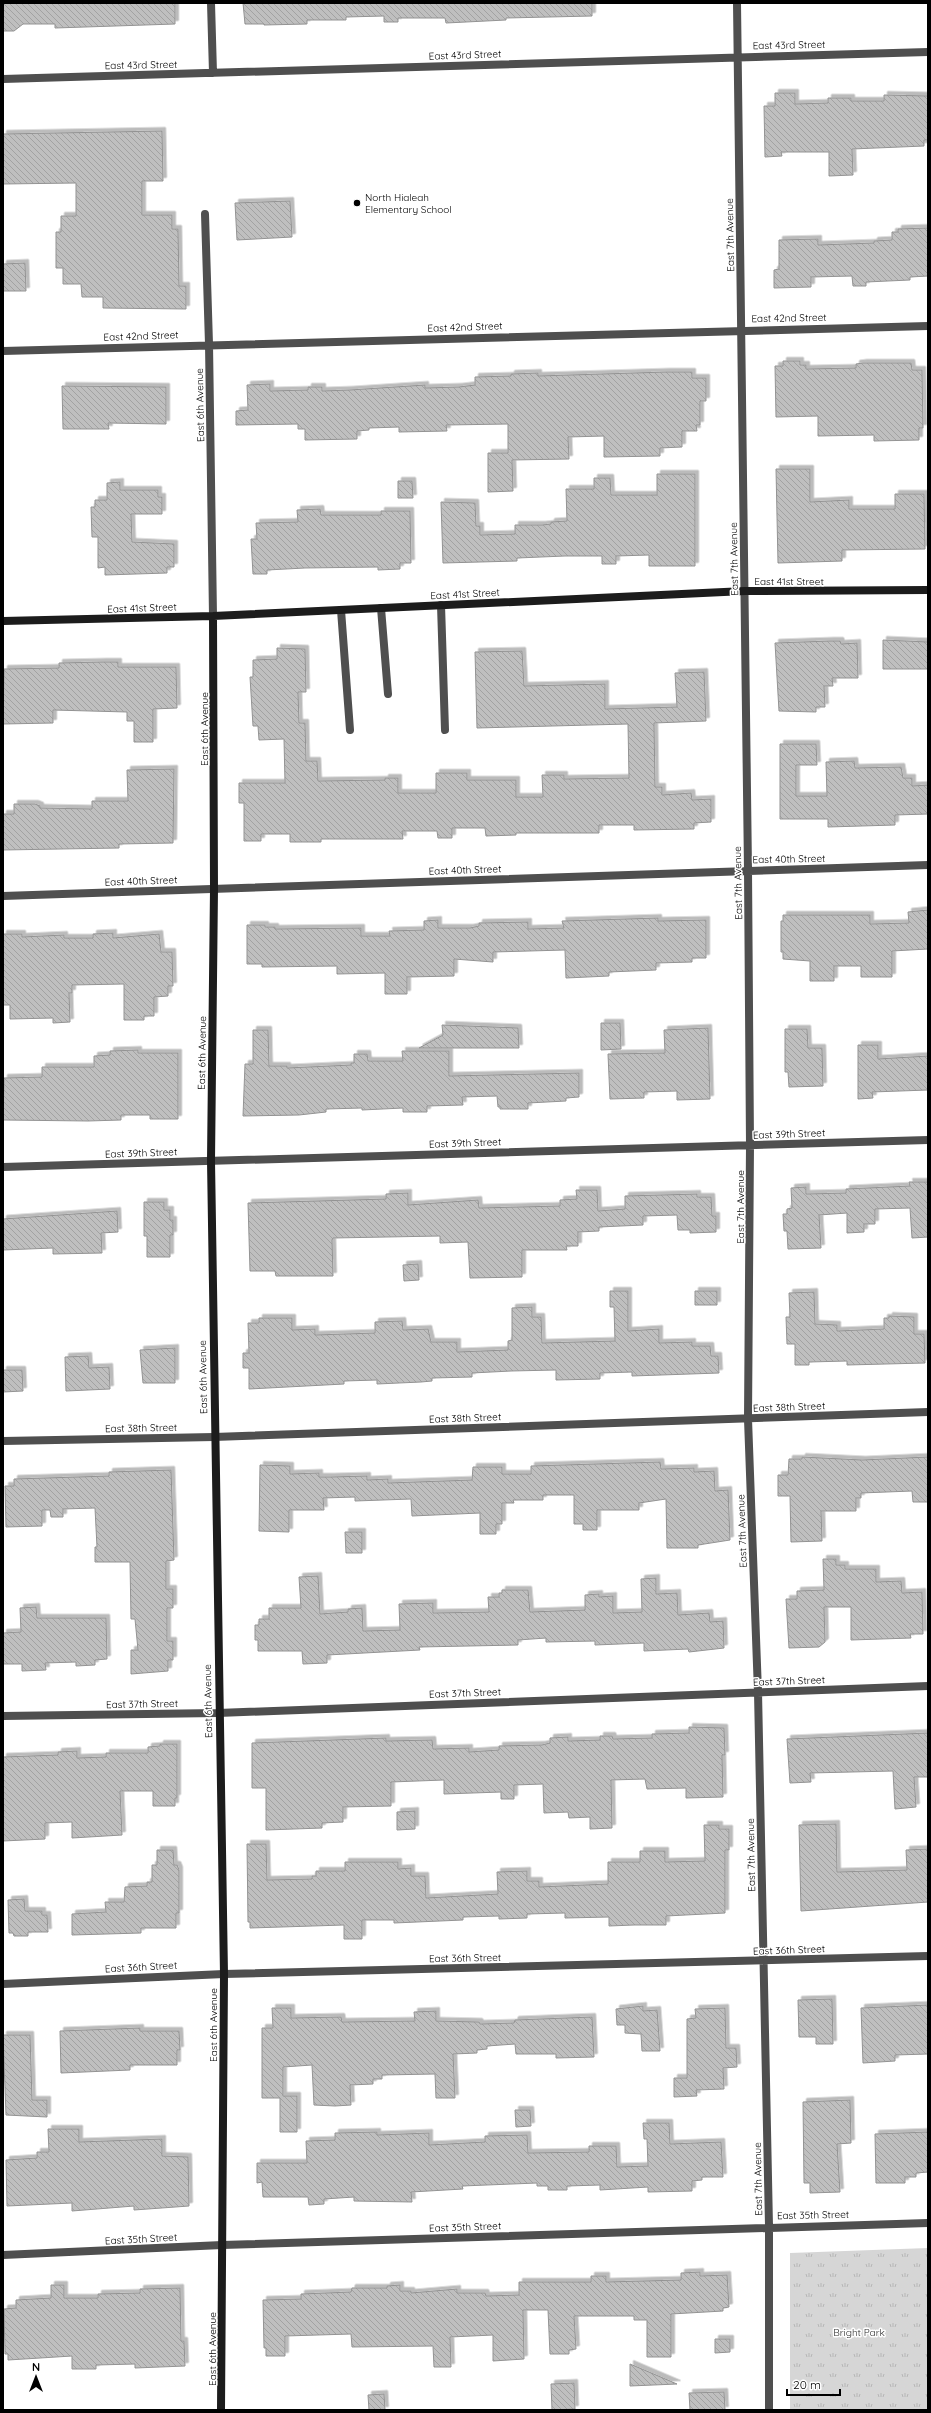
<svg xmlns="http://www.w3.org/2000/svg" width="931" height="2413" font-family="Quicksand,sans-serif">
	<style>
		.park { fill: url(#park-tufts) }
		.building { fill: url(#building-back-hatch); stroke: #939393; filter: url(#shadow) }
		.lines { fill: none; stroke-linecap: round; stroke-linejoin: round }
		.lane { stroke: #4f4f4f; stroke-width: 8 }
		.street { stroke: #4f4f4f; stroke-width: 8 }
		.secondary { stroke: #1c1c1c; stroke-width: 8 }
		.poi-dot { fill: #000; stroke: #fff; stroke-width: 1.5 }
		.labels { text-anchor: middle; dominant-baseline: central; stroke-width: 3; stroke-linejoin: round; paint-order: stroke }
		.street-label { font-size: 10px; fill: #000; stroke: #fff }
		.poi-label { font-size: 10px; fill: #000; stroke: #fff; text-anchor: start }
		.park-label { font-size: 10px; fill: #2d2d2d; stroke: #fff }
	</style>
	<defs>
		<pattern id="park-tufts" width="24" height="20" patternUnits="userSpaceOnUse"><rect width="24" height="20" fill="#d6d6d6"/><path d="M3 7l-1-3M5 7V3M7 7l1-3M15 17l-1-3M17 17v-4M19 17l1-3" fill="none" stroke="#b6b6b6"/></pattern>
		<pattern id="building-back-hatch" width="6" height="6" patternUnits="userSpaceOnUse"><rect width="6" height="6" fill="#bfbfbf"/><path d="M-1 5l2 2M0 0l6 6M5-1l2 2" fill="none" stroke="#a2a2a2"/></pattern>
		<filter id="shadow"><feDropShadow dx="3.5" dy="-3.5" stdDeviation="0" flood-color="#0004"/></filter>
	</defs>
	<rect width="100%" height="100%" fill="#fff"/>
	<path class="park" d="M928,2248V2410H790V2253Z"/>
	<path class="building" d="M3,3H175V24L55,28V24H23L14,31H3Z
		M243,3H592V16L506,18V20L446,23L445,18H398V22H384V16L346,17V20H307V24L264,25V24H245Z
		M775,93H795V104L828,103V98H851V101H884V95L928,96V140H924V146L852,149L853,175L829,176V152H781L782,156L765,157L764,106H775Z
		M162,131L163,181H142V215H172V229H178L179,286H186V309L103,308V297H82L81,284H63V268H56V232H61V216H76V183L3,184V134Z
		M290,201L292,237L237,240L235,203Z
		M928,228V276L910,277V280L866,282V286H853L852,276L811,277V287L774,288V270L779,269V240L818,239V245L874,243V241L892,240V232H898V229Z
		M25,263L26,291H3V264Z
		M783,361H800V365H806V369L856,368V364L863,363H911L912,370H922L923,428H919V440L874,441V435L818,436V416L776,417L775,366H783Z
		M666,372H692V378H706V401H700V425H696L697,431H682V447L660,448V456L604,457V436L568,437L569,459L512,460L513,491L488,492V453H508V424L446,425L447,431L399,432V427L369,428V430L357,431V439L305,440V429H298V424L236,425V411L248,410L247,385L270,384V391L308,390V387H322V391L350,390L425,385V388L459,387L475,385V377L511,376V374L538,373V376Z
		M62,386L166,387V424L108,423L109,429H63Z
		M776,469H810V502L849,500V509H895V494H924L925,549L842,550V561L778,563Z
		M657,474H695V566H649V555L616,556V564H602V556H565L517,558V561L443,563L441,502L475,503L476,526H480V535L515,534V525H542L551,524V522L567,521L566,489H594V478H610L611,495H657Z
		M398,481H412L413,498H398Z
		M120,482V490H158V497H162V514H131L132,542L174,544V567H167V573L105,575V567L98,568V537H92L91,507H95V500H107V483Z
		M320,509L321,515H381V511H410L411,563H400V569L378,570V567L305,568L267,570V574H253L251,539H257L256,523L298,522L297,510Z
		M883,640L928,642V669H883Z
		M830,641H840L841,644L857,643L858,678H832L833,686H824L825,707H816V712L779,711L775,643Z
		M277,648L305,649L306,692H298L299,723H305L306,761H317L318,781L385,780V778H398V793H436V773H467V780H516V797H543L542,775H564V779L629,778L628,724L477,728L475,652L522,651L524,686L605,684V709L677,707L675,673L704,672L706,721L654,723L655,787H662V795L691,793L692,800L711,799V822L694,823V829L634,830V825H599V833H516V835L486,836L485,828H452V838H438L437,831H402L403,839H321V842H290V834H261V841H244V803H239V783H285L284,739L259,740L258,726H253L250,677H253V660L277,659Z
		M103,662H118V667H176L177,708L153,709V742H134V721H127V712L53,710V723L3,724L4,669L59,668V663Z
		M780,744H816L817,765H796V796H827L826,762L854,761L855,768L901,767L903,778H912V786L928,785V814L895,815V825L828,827V819H780Z
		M174,769L173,843L119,844V848L3,850V814H14V804H35L40,806V808L92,809V801H128L127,770Z
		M928,910V949L892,951V977H861V966H834V981H810V961L783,959V952H781V921H783V915H870V924L909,923L908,912Z
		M658,918V921L706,920V958H692V962L656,963V970L609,972V976L566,978L565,950L493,952V962L454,959V976L407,977V994H385V973L337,974V966L262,967V964H247V925H265V927H275V929L361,928V936H390L389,931L424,930V921L438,920V928H470L479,926V923L528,922V929L564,928L562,921Z
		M113,933V938L159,934L161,952H172L173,986H168V996L154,997V1016H144V1020H124V984L72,985V993H69L70,1022L53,1023V1018L10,1019V1005H3V934H22V937L64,935V938H93V934Z
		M601,1023H620L621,1049L601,1050Z
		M442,1025L518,1028L519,1048H419L443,1035Z
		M708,1028L710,1099L677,1100V1091L644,1092V1098L610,1099L608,1054L665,1053L664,1030Z
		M785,1029H807L808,1048H822L823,1086L789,1087L788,1072H785Z
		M253,1030H268L269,1066H287V1068L351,1065V1063H354V1054H367L368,1061H403L402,1051H449V1076L579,1073V1097L566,1098V1101L528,1103V1109H500V1107H498L497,1096L462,1097L463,1105L427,1106V1112H403V1108L362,1110V1108L326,1109V1112L299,1115L243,1116L245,1064H253Z
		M858,1045H878V1059L928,1056V1090L872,1092L873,1098L858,1099Z
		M138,1050V1053H178V1119H150V1115H121V1120L88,1121L3,1120L4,1078L42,1077V1067H94V1056L110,1055V1051Z
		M909,1182H928V1237L912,1238L910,1208L875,1209V1224H864V1232L847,1233V1213L819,1215L821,1248L788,1249L787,1231H784L783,1214H787V1209L792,1208L791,1188L806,1187V1194L846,1193V1189L910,1186Z
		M576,1190H597L598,1211L625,1209V1196L697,1194V1197H711L712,1216H716V1232L690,1233V1230H678L677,1215L643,1216V1225L599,1227V1231L578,1232V1246H566L567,1250H522V1277L470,1278L468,1242L440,1243V1236L333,1238L332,1240L333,1276H276L275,1271H250L248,1203L386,1199V1194L408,1193V1205L478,1200L479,1208L560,1206V1200L577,1199Z
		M144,1202H164V1210H170V1220H173V1235H170V1257H147V1236H144Z
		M117,1211L118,1232L101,1233L102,1253L53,1254V1248L3,1250V1219Z
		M418,1264L419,1280L404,1281L403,1265Z
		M610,1291H628V1331L659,1329V1343L692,1342V1346H710L711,1356H718L719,1373L632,1376V1372L600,1373V1379L556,1380V1370L511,1371L472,1373V1377L432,1378V1381L421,1382L377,1384V1380L344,1381V1384L249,1389V1368H243V1353H249L248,1323H259V1318H292V1330L315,1329V1335L375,1333V1322L402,1321L403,1330L428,1329L431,1342H457V1352L508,1350V1341L512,1340V1308L532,1307V1317H541L542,1343L615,1341L614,1307H610Z
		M695,1291H717V1305H695Z
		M814,1292L815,1324L837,1325V1331L884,1329V1318H889V1316L914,1317V1334H924L925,1363L847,1365V1361L809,1362V1365H795V1344H787L786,1317H790L789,1293Z
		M175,1348V1383H143L140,1350Z
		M88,1356L89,1368L109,1367L110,1389L66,1391L65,1357Z
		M3,1370H22L23,1391L3,1392Z
		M802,1457L862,1460L928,1457V1502H913L912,1491L861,1493V1498H856V1511H821L822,1541L791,1542L790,1496H778V1475H788L789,1459H802Z
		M660,1462L661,1469L694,1468V1472L714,1471L715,1491L728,1490L730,1540L698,1545V1548H667L666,1499L639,1503V1510H597V1530H583V1524H574V1495H543V1500H513L514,1503H502V1524H496V1534H480V1513L412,1516L411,1499L355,1501V1497L323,1498L324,1510H289V1532L259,1531L260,1465L290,1466V1474L319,1473V1477H331L367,1476V1480L388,1479V1483L472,1480L473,1467H502V1474H531V1466Z
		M171,1470L174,1560L166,1561V1589H173V1608H167V1641H173V1660H168V1671L131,1674V1650H138L135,1619H131L130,1562H95V1547H97L95,1508L63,1509V1517H51L50,1510H42V1526L6,1527L5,1486H14V1479L109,1476V1472Z
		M345,1532H362V1553H346Z
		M823,1559H836V1565H845V1569H876V1582L901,1581L902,1593L922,1592L923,1634H910L911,1638L851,1640V1607H824L825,1642L819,1647L789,1648L786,1599H797V1591L824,1590Z
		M318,1576L320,1614L348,1612V1609L362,1608L363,1631L400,1630L399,1604L433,1603V1613L489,1612L488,1597H499V1593H502V1590H528L530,1612L585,1610V1595L599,1594V1597L613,1596V1613L642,1612L641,1579L656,1578V1594L677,1593L678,1615L709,1613L710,1622L723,1621L724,1648L689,1652L688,1649L644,1651V1643L595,1645V1641L546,1642V1638L518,1640V1645L419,1647L420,1650L327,1655V1663L303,1664L302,1651H258V1640H255V1625H259V1619H269V1608H301L299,1577Z
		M36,1607L37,1618H106L107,1659L95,1660V1665L76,1666V1662L45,1663L46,1670L22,1671V1664H3V1633L21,1632L20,1608Z
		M689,1727L724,1728L725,1755H722L723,1797L686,1798V1788L647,1789L645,1779L611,1780L612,1828L590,1829V1817L569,1818L568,1812L544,1813L543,1784L514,1785V1799H501V1792L444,1794V1780L391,1782V1806L343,1807V1822L322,1823V1828L266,1830V1788H252V1743L386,1738V1741L432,1740L433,1749L469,1748V1752L499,1750V1746L542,1745L550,1743V1738L568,1737V1741L600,1740V1736H612L613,1739L652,1738V1734L689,1733Z
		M928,1733V1777H914L916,1807L895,1809L893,1771L810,1773L811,1782L790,1783L787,1739Z
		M160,1744H177V1798H175V1806H153V1791H120L122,1835L72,1838V1822L45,1823V1839L3,1841V1757L58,1755V1752L77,1751V1758L106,1757V1753H148V1747L160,1746Z
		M415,1811V1829L397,1830V1812Z
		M836,1824L837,1872L907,1870L906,1850L928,1849V1902L801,1911L799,1825Z
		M704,1825H719V1829H729V1850H725V1913L666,1916V1925H634L609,1926V1917L565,1918V1913L527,1914V1918L499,1919V1916L463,1917V1920L394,1923V1920H362V1939H344V1925L250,1928V1922H248L247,1844H266L267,1880L312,1879V1876H316V1871H345V1862H398V1869L411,1868V1876H425L426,1898L498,1894L497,1872L527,1871V1881H539V1887L608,1884V1862H640V1851H665V1862L705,1861Z
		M157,1850H173L174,1865H177L179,1870V1913H176V1928H141V1933L72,1935V1914L106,1912L105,1902H124L125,1887L147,1886V1882H152V1865H157Z
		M24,1899L25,1911H42V1915H47L48,1932H28V1936H14L13,1933H9L8,1900Z
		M832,1999L833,2044H816V2037H799L798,2000Z
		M928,2005V2054L895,2055V2061L863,2063L861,2008Z
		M643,2006V2011L657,2010L660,2051H642L641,2034L625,2033V2025H617L616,2009Z
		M272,2008H291V2018L341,2017L342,2022L415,2021L414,2012L436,2011V2021L479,2022L480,2024L514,2023L515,2020L592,2017L594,2057L556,2058V2054H516L515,2044L487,2046V2049L477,2050V2053L453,2054L455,2098H436L435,2074L382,2075V2079H373V2084L350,2085L351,2105L335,2106L314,2105L312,2065L283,2067V2096H297V2132H280V2098H262V2028H273Z
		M725,2008L726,2048H736L737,2067L723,2068L724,2089L696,2090L697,2096L674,2097V2078H687V2019L696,2018L695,2009Z
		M140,2028V2031H179L180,2050H177V2065H130V2070L61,2073L60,2031Z
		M3,2035H30L32,2100H47V2117L6,2115Z
		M850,2100L851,2143L837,2144L840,2192L810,2193V2183H804L803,2102Z
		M515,2110H530L531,2126L516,2127Z
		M643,2123H669L670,2144L721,2142L723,2177H702V2180L692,2181V2191L648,2192V2187L600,2190V2185L567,2186V2190H548V2186H537V2183L462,2186L463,2189L411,2192L412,2202L354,2201V2197L324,2199V2204L309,2205L308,2197H263L262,2182L257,2183V2163H307L306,2141L335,2140V2133L377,2132V2135L429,2133V2145L485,2142V2136L527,2135L528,2153L589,2152V2146H616L617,2167L648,2166L647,2139H644Z
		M48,2129H79V2142L162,2139V2156L188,2157L189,2206L134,2210V2206L72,2211V2203L7,2206L6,2160L37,2158V2152H49Z
		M928,2132V2172L916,2173V2177H905V2183H876L875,2134Z
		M700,2272V2276L727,2275L729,2307L723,2308V2311L671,2314V2357H647V2320H634V2316H574L576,2349L569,2350V2354H550L548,2310H523L524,2359L493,2361V2335L450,2337L451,2367H434L433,2346L352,2347L351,2334L285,2336V2356H266V2348H264L263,2300L301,2299V2294L351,2292L352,2288H387V2286L400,2285V2291H411V2293L457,2289V2293H485L486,2296L519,2295V2282H591V2276H606V2282L681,2280V2273Z
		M51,2285H64V2298H98V2294L140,2293V2289L180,2288L181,2341H184L185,2366L135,2368V2364L96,2365V2369H72V2356L8,2360V2354H5L4,2309L16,2308V2300L51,2298Z
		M715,2339H730V2352L715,2353Z
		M630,2364L677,2384L630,2386Z
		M574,2383L575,2409L552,2410L551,2384Z
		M724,2392L725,2410H690L689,2393Z
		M384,2394L385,2410H369L368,2395Z"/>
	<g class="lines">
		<path class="lane" d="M205,214L209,344
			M441,605L445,730
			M381,608L388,694
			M341,610L350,730"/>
		<path class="street" d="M211,3L213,73
			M737,3L748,870L750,1145L748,1419L758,1692L769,2226V2410
			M3,79L928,52
			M209,344L213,616
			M3,351L928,326
			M3,896L928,865
			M3,1167L928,1140
			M3,1441L214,1437L928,1412
			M3,1716L218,1713L928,1686
			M3,1984L224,1974L928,1956
			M3,2255L222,2245L928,2223"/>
		<path class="secondary" d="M213,616L214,889L211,1161L224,1974L221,2410
			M3,621L213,616L745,591L928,590"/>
	</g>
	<circle class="poi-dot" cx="357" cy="203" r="4"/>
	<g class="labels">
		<g class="street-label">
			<text transform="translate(789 45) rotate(-1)">East 43rd Street</text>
			<text transform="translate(465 55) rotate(-2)">East 43rd Street</text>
			<text transform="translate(141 65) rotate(-1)">East 43rd Street</text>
			<text transform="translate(730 235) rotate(-91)">East 7th Avenue</text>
			<text transform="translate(789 318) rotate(-1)">East 42nd Street</text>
			<text transform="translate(465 327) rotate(-2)">East 42nd Street</text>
			<text transform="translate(141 336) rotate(-2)">East 42nd Street</text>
			<text transform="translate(200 405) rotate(-91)">East 6th Avenue</text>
			<text transform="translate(734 559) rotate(-91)">East 7th Avenue</text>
			<text x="789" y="581">East 41st Street</text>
			<text transform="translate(465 594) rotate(-3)">East 41st Street</text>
			<text transform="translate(142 608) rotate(-2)">East 41st Street</text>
			<text transform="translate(204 729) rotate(-90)">East 6th Avenue</text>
			<text transform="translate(789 859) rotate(-1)">East 40th Street</text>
			<text transform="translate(465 870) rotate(-2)">East 40th Street</text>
			<text transform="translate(141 881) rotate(-2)">East 40th Street</text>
			<text transform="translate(738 883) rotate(-91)">East 7th Avenue</text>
			<text transform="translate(202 1053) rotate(-89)">East 6th Avenue</text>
			<text transform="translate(789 1134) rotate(-2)">East 39th Street</text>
			<text transform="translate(465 1143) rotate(-2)">East 39th Street</text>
			<text transform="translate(141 1153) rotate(-2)">East 39th Street</text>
			<text transform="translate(740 1207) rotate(-90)">East 7th Avenue</text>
			<text transform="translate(203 1377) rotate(-91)">East 6th Avenue</text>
			<text transform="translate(789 1407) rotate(-2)">East 38th Street</text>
			<text transform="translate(465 1418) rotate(-2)">East 38th Street</text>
			<text transform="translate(141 1428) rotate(-1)">East 38th Street</text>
			<text transform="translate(742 1531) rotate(-92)">East 7th Avenue</text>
			<text transform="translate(789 1681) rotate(-2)">East 37th Street</text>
			<text transform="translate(465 1693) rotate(-2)">East 37th Street</text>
			<text transform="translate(208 1701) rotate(-91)">East 6th Avenue</text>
			<text transform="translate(142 1704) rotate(-1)">East 37th Street</text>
			<text transform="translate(751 1855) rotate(-91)">East 7th Avenue</text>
			<text transform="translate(789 1950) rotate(-2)">East 36th Street</text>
			<text transform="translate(465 1958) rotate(-1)">East 36th Street</text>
			<text transform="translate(141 1967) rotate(-3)">East 36th Street</text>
			<text transform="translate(213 2025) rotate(-90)">East 6th Avenue</text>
			<text transform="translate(758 2179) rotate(-91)">East 7th Avenue</text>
			<text transform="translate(813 2215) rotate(-1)">East 35th Street</text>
			<text transform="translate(465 2227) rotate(-2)">East 35th Street</text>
			<text transform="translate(141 2239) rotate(-3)">East 35th Street</text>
			<text transform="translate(212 2349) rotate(-90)">East 6th Avenue</text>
		</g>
		<g class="poi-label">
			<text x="365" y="197">North Hialeah<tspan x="365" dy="12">Elementary School</tspan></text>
		</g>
		<g class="park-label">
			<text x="859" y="2332">Bright Park</text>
		</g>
	</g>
	<rect width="931" height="2413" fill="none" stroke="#000000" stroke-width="8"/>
	<g transform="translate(36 2377)" stroke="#ffffff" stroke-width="3" paint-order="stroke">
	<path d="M0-3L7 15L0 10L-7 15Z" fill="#000000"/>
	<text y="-6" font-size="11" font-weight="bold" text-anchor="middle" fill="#000000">N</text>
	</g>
	<path d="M787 2389v6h53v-6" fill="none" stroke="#000000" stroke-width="2"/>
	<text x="793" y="2389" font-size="12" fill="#000000" stroke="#ffffff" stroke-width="3" paint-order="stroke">20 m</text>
</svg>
